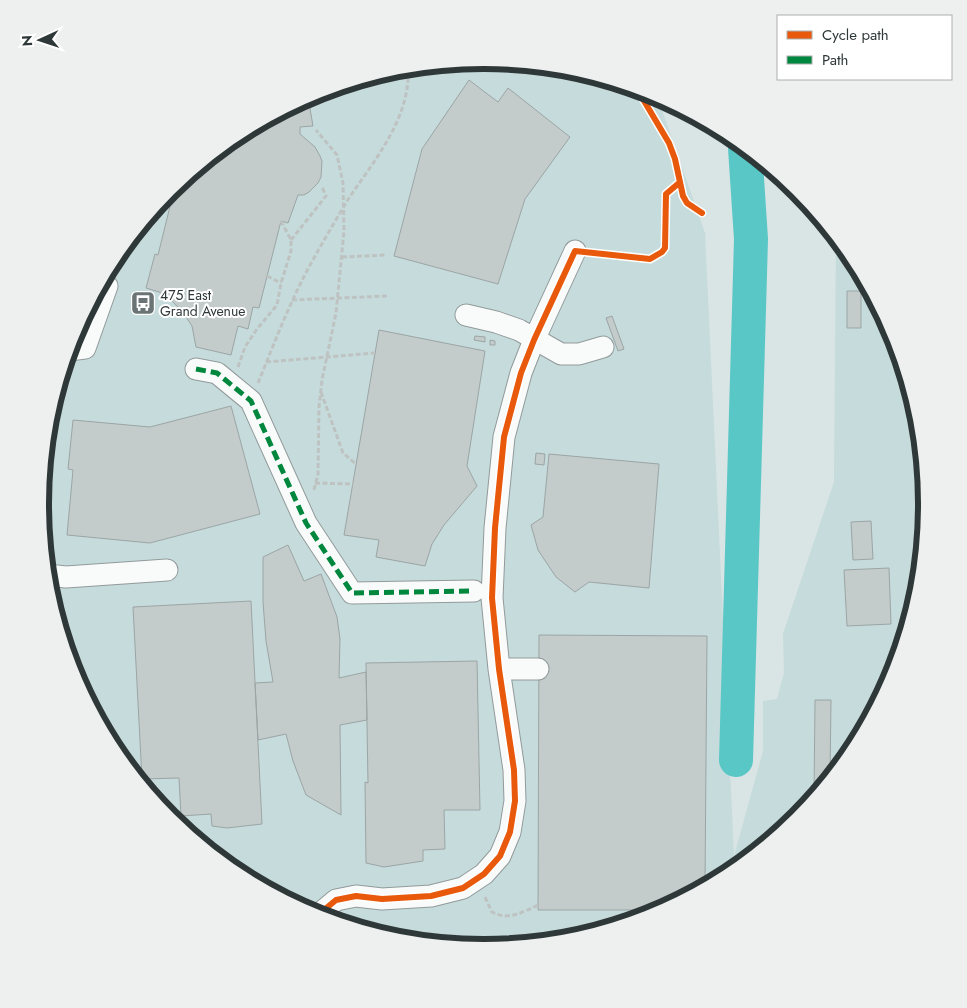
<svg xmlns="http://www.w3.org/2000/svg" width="967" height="1008" font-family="Jost,sans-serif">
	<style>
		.built { fill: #c6dbdb }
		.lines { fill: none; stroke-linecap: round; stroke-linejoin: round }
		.river { stroke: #59c7c6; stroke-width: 34 }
		.building { fill: #c3cbcb; stroke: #9ca5a5 }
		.minor-casing { stroke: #929a9a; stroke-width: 23 }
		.path { stroke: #bec3c2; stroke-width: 3; stroke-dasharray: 5 2.5; stroke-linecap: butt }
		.minor { stroke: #f9fbfb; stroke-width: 21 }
		.quiet { stroke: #00873e; stroke-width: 5; stroke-dasharray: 10 5; stroke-linecap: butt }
		.cycleway-casing { stroke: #fff; stroke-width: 9 }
		.cycleway { stroke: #e8590c; stroke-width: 6 }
		.labels { text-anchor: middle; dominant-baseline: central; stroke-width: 4; stroke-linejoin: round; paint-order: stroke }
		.poi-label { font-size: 14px; fill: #2f3838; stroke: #fff; text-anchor: start }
		.rim { fill: none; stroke: #2f3838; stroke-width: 6 }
	</style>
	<rect width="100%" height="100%" fill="#d9e4e4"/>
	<path class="built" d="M484,61L570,69L657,96L705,233L734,856L763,751V701L777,699L784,673L783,634L834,482L836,238L852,258L893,335L919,418L927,504L918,591L893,674L852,751L797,818L730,873L653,914L570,939L483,947L397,939L314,914L237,873L170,817L115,750L74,673L48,590L40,504L49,417L74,334L115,257L170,190L237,135L314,94L397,69Z"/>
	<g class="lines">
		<path class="river" d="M736,760L751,239L745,148"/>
	</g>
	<path class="building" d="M469,80L498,102L508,88L570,137L525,199L498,284L394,256L422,149Z
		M308,97L313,126L300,127V134L315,147L320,156L322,161L321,177L318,183L309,192L304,195H298L288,223L281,221L259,308L253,307L248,329L238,326L231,355L196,347L192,326L182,311L169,298L159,292L146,288L155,254L158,255L175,186L237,135Z
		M847,291H861V328H847Z
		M612,316L624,349L618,351L606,318Z
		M379,330L485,351L467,466L477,486L444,525L432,544L425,566L376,557L379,540L344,535Z
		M475,336L485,337V342L474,340Z
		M490,340L495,341V345H490Z
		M231,406L260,514L150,543L67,535L73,470L68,469L73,420L150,427Z
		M536,453L545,454L544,465L535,464Z
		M549,454L659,464L649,588L589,582L575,592L556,577L538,550L531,525L543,517Z
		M871,521L873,559L853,560L851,522Z
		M288,545L304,581L321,574L337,617L340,639L339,678L366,672L367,720L340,725L341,815L306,795L293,761L286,734L258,740L255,683L273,682L266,641L263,602V557Z
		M889,568L891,624L847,626L844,570Z
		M251,601L262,824L227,828L212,826L211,814L181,816L179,778L142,779L133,607Z
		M539,635L707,636L705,886L660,910H538Z
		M477,661L480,810H444L445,849L423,850V861L384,867L366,863L365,782L368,783L366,663Z
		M815,700H831L830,777L814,797Z"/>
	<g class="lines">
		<defs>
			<path id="minor" d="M466,315L496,322L519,330L561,354H579L603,347
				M69,350L85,348L107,286
				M196,369L217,373L251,401L306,523L352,593L474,591
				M47,575L66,577L167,570
				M499,669H538
				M318,915L336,900L356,896L382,899L431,896L463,888L484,874L500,856L510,832L515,801L514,770L499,669L492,598L495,528L504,437L521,373L534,340L575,251"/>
		</defs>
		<use href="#minor" class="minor-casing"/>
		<path class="path" d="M291,240L326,196L322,187
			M342,257L387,255
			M267,276L281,283
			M292,300L387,296
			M266,362L375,353
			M238,367L245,347L257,329L277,305L281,283L291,251V240L281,221
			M258,383C274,344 289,304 309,267C321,245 334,223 347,201C373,162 411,118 408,68
			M321,392L343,453L356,464
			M315,483L353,484
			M314,490L318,474L319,407L322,380L336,313L344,231L343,183L337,155L316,130
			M132,771H133
			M485,897L492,912C508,921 523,912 538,905"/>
		<use href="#minor" class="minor"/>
		<path class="quiet" d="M196,369L217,373L251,401L306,523L352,593L474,591"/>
		<defs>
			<path id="cycleway" d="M637,89L669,143L675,159L683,196L687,203L702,213
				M318,915L336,900L356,896L382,899L431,896L463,888L484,874L500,856L510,832L515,801L514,770L499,669L492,598L495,528L504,437L521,373L534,340L575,251L650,259L662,252L665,248L666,194L679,183"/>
		</defs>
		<use href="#cycleway" class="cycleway-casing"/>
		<use href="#cycleway" class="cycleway"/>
	</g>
	<defs>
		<symbol id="bus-square" viewBox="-11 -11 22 22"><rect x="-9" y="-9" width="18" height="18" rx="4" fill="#6a7474" stroke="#fff"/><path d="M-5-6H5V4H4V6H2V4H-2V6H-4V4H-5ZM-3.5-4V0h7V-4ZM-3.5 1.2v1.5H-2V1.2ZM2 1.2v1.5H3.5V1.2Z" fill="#fff"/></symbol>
	</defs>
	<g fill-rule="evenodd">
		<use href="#bus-square" x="129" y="289" width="28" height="28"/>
	</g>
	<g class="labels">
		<g class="poi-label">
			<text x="160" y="295">475 East<tspan x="160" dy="16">Grand Avenue</tspan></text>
		</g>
	</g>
	<path d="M0 0H967V1008H0ZM483 69H484A434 434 0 0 1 918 503V505A434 434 0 0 1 484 939H483A434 434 0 0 1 49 505V503A434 434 0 0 1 483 69Z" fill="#eeefef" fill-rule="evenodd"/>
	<path class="rim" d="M483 69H484A434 434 0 0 1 918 503V505A434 434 0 0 1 484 939H483A434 434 0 0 1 49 505V503A434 434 0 0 1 483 69Z"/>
	<rect x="777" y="15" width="175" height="65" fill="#ffffff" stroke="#acafaf"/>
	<rect x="787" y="31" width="25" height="8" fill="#e8590c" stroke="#acafaf"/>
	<text x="822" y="40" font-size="15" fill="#2f3838">Cycle path</text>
	<rect x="787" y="56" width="25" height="8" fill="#00873e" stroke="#acafaf"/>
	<text x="822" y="65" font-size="15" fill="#2f3838">Path</text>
	<g transform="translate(40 40) rotate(267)" stroke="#ffffff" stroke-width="4" paint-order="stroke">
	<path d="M0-4L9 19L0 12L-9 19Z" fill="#2f3838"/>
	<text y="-8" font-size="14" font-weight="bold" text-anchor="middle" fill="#2f3838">N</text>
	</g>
</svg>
